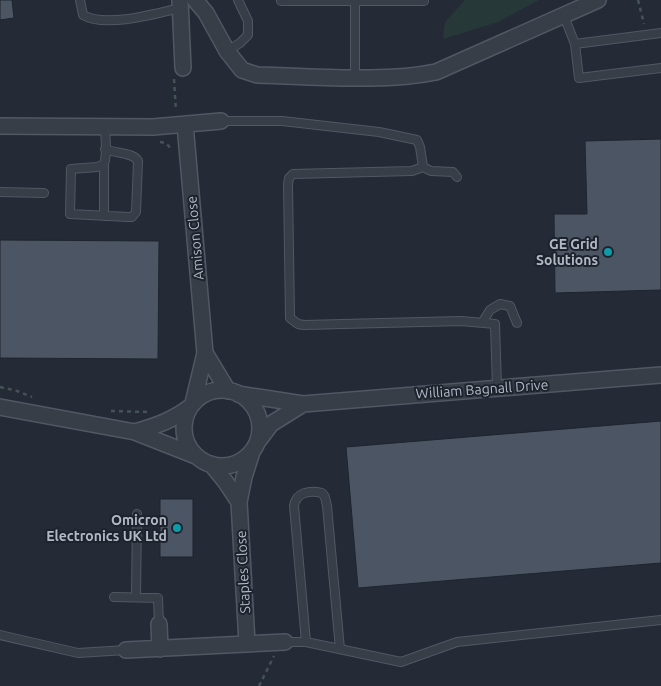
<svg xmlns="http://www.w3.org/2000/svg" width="661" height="686" font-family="Ubuntu,sans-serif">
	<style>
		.green { fill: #273839 }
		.building { fill: #4c5563; stroke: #1e252f }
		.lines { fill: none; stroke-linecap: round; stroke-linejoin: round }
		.lane-casing { stroke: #525863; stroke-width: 10 }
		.street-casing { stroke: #525863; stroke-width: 18 }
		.path { stroke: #435356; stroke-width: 2.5; stroke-dasharray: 4 4; stroke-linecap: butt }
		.lane { stroke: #373e48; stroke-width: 8 }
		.street { stroke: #373e48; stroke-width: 15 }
		.culture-dot { fill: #0f9aa8; stroke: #1d232d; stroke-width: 2 }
		.labels { text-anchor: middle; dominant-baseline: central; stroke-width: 4; stroke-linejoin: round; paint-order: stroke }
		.street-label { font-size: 14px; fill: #b2b8c4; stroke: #1d232d }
		.poi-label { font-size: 14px; font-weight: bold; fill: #b2b8c4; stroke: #1d232d; text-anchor: end }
	</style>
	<rect width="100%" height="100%" fill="#242b37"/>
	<path class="green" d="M465,0H539L498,22L443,39L445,22Z"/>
	<path class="building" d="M0,0H12L14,18L0,20Z
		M661,139V290L555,293L554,214H587L585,141Z
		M0,240L159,241L158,359L0,358Z
		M661,421V563L358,588L346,447Z
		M160,499H193V557H160Z"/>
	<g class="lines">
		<defs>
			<path id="lane" d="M80,0L83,15C105,28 155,14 180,8
				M281,1H424
				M564,16L575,44L579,78L661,68
				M575,44L661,33
				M227,51L240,43L248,35V21L238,0
				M355,77V1
				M221,121H282L379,132L417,140L420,147L423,167L412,171L293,174L289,178L288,184L290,318L298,324L304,325L461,321L495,324L497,387
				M105,127C105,138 108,153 104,164L97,167L71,169L70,214L128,217H132L136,212L138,161C133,152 116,154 105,149
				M423,167L431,171L453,172L457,177
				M0,192L44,193
				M104,216V164
				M482,323L490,310L500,304L510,306L517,323
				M114,597L158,598L159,624
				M136,597L137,514
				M0,635L78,653L126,650
				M285,642H306L401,662L457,642L661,620
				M306,642L294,506C296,492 310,490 322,493L325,497L327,506L340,649"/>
			<path id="street" d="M180,0L183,68
				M195,0L206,13L227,51L242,70L257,75C313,76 382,83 436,72L598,0
				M185,124L205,353L193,403
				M0,126L153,127L221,121
				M205,353L228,391
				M184 428a38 38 0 1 1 76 0a38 38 0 1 1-76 0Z
				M238,394L303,404L661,375
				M0,407L135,432L196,456
				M135,432C156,426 173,420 190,407
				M259,440L271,424L303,404
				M211,464L225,481L239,502
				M159,624L160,649
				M247,643L239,502L244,477L252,452
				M126,650L285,642"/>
		</defs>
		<use href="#lane" class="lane-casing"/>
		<use href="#street" class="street-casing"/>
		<path class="path" d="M638,0L644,24
			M174,79L176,111
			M160,142L166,143L172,150
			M0,387L17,391L32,397
			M111,411L148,412
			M259,686L274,656"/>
		<use href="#lane" class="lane"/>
		<use href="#street" class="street"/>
	</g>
	<g class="culture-dot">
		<circle cx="608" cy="252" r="5"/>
		<circle cx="177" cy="528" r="5"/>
	</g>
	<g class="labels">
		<g class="street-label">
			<text transform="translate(195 238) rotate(-95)">Amison Close</text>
			<text transform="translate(482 389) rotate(-4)">William Bagnall Drive</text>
			<text transform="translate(243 572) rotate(-93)">Staples Close</text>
		</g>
		<g class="poi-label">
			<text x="598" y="244">GE Grid<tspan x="598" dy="16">Solutions</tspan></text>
			<text x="167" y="520">Omicron<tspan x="167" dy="16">Electronics UK Ltd</tspan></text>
		</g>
	</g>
</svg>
